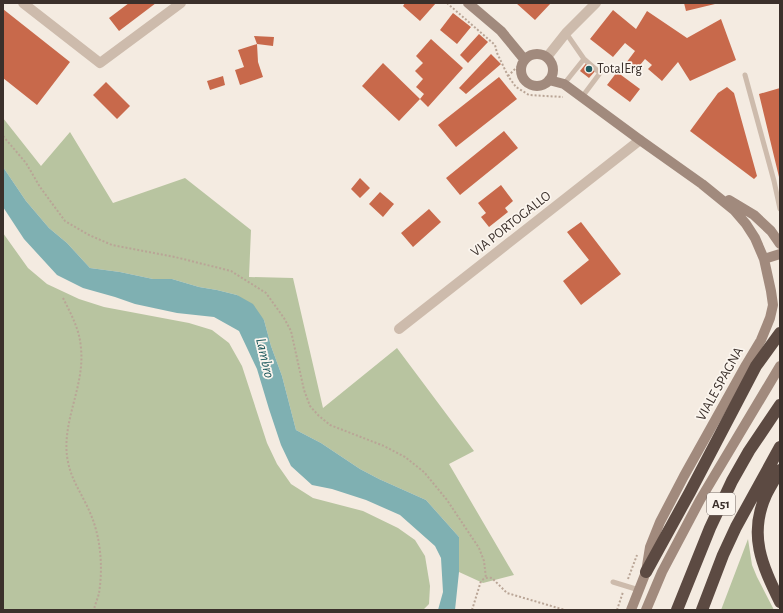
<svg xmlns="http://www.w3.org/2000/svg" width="783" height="613" font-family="'Alegreya Sans',sans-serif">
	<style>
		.green { fill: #b8c4a0 }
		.water { fill: #7fb0b2 }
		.building { fill: #c8694b }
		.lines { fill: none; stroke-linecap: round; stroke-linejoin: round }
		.path { stroke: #b9a596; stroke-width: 2; stroke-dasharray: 2 2; stroke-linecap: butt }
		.lane { stroke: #cdbbac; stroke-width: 5 }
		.street { stroke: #cdbbac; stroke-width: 10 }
		.secondary { stroke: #a18a7d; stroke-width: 10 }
		.highway { stroke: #5c4a42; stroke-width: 12 }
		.poi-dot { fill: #1f5a5e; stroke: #fbf5ee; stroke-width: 1.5 }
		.labels { text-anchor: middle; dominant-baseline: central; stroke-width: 3.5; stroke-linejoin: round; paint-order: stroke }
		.shield { fill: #fbf5ee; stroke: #756b66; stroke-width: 1 }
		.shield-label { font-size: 13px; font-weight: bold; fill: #3b302b }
		.poi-label { font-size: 14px; fill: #3b302b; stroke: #fbf5ee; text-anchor: start }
		.street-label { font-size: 14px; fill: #3b302b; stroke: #fbf5ee }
		.water-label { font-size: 15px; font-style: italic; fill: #1f5a5e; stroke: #fbf5ee }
	</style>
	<rect width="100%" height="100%" fill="#f4ebe1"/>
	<path class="green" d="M3,118L41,166L70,132L113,203L185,178L251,230L249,277L293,278L323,408L397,348L474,451L449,464L514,575L483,583L459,572V537L426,500L379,479L360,469L321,443L296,430L282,376L271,346L264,320L237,295L217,290L199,287L172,279H153L120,272L90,268L67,243L49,228L26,201L3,167Z
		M3,233L28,268L47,284L79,299L104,307L189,323L212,330L229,343L242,366L267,443L277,464L291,484L313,498L363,511L398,528L415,540L425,556L430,586L429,604L423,610H3Z
		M748,539L752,565L757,577L774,610H721Z"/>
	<path class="water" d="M3,167L26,201L49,228L67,243L90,268L120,272L153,279H172L199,287L217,290L237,295L253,304L264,320L271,346L282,376L296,430L321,443L360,469L379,479L426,500L459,537V572L455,610H438L443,592L441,558L435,546L400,515L366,500L332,489L312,485L291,466L281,445L269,409L257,369L239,331L214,317L177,313L135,304L115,297L83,288L57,275L24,239L3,207Z"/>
	<path class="building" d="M129,3H156L119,31L109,18Z
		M405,3H436L420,21L403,6Z
		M516,3H551L535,20Z
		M684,3H715V4L686,11Z
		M3,9L70,62L37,105L3,78Z
		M613,10L636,29L647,11L687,38L721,19L736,60L690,81L678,62L662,81L648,69L652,65L645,59L635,71L626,63L635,51L625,43L613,57L590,39Z
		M453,13L471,27L457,44L440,30Z
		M479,34L488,42L468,63L460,55Z
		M254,36L274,37L273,46L257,44Z
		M431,39L463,68L428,107L420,99L399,121L362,86L383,63L420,99L424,94L416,87L423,79L415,71L423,63L416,56Z
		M257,44L258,62L263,77L240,85L235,70L244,67L238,50Z
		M491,54L501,64L466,94L459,88Z
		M588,61L597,69L589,78L580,71Z
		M617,72L640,89L630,102L607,85Z
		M223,76L225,85L210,90L207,81Z
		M499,77L517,99L456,147L438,125Z
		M106,82L130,106L117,119L93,95Z
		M727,87L734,93L757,176L754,179L690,131L718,93Z
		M780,88V177H779L759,94Z
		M504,131L518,148L460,195L446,178Z
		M360,178L370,188L360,198L351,189Z
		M501,185L513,201L505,208L508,212L489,227L481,217L486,213L478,203Z
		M380,192L394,204L383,217L369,204Z
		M429,209L441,222L413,247L401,233Z
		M581,222L621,274L581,305L563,281L589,260L567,232Z"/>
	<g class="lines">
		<path class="path" d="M447,3L495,45L497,53L508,76L516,87L529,95L563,97
			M508,76L517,67
			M3,136L26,163L40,187L65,221L89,235L112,245L175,257L231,271L266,293L284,318L291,331L304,390L310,406L318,415L330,425L384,446L405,457L424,472L447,500L479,548L484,561L486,578
			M63,298C71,314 80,330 81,349C85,387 60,424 68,462C72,482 84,497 91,515C101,539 103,568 99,593C98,598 95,604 94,610
			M628,579L637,555
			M472,610L481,581C484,578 488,577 492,578L507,593L565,610
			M617,610L623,592"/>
		<path class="lane" d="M566,33L584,59L600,73L582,97
			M745,75L774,181L780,209
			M564,84L584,59
			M613,582L639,590"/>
		<path class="street" d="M23,3L100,63L181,3
			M547,57L566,33L596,3
			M399,329L640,140"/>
		<path class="secondary" d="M468,3L501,31L524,59
			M521 70a16 16 0 1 1 32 0a16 16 0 1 1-32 0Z
			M549,80L564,84L640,140L702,184L734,210L746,224L755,238L764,259L771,291L773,305L770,318L761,340L746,365L684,476L660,522L650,547L646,572L631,610
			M729,200L754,215L771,231L780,244
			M764,259L780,254
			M646,610L662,572L700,500L780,366"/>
		<path class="highway" d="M780,470C775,479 770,487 766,495C748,535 762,565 780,602
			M646,572L690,492L756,366L780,333
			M677,610L710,528L732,481L749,451L780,405
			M702,610L723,555L736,527L780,447"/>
	</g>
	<circle class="poi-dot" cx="589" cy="69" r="4"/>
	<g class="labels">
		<rect class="shield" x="707" y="493" width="28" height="22" rx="3"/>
		<g class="shield-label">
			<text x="721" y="504">A51</text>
		</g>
		<g class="poi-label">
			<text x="597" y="69">TotalErg</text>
		</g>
		<g class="street-label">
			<text transform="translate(511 224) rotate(-38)">VIA PORTOGALLO</text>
			<text transform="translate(720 384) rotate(-61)">VIALE SPAGNA</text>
		</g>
		<g class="water-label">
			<text transform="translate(265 358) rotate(77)">Lambro</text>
		</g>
	</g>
	<rect width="783" height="613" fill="none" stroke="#3b302b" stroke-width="8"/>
</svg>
